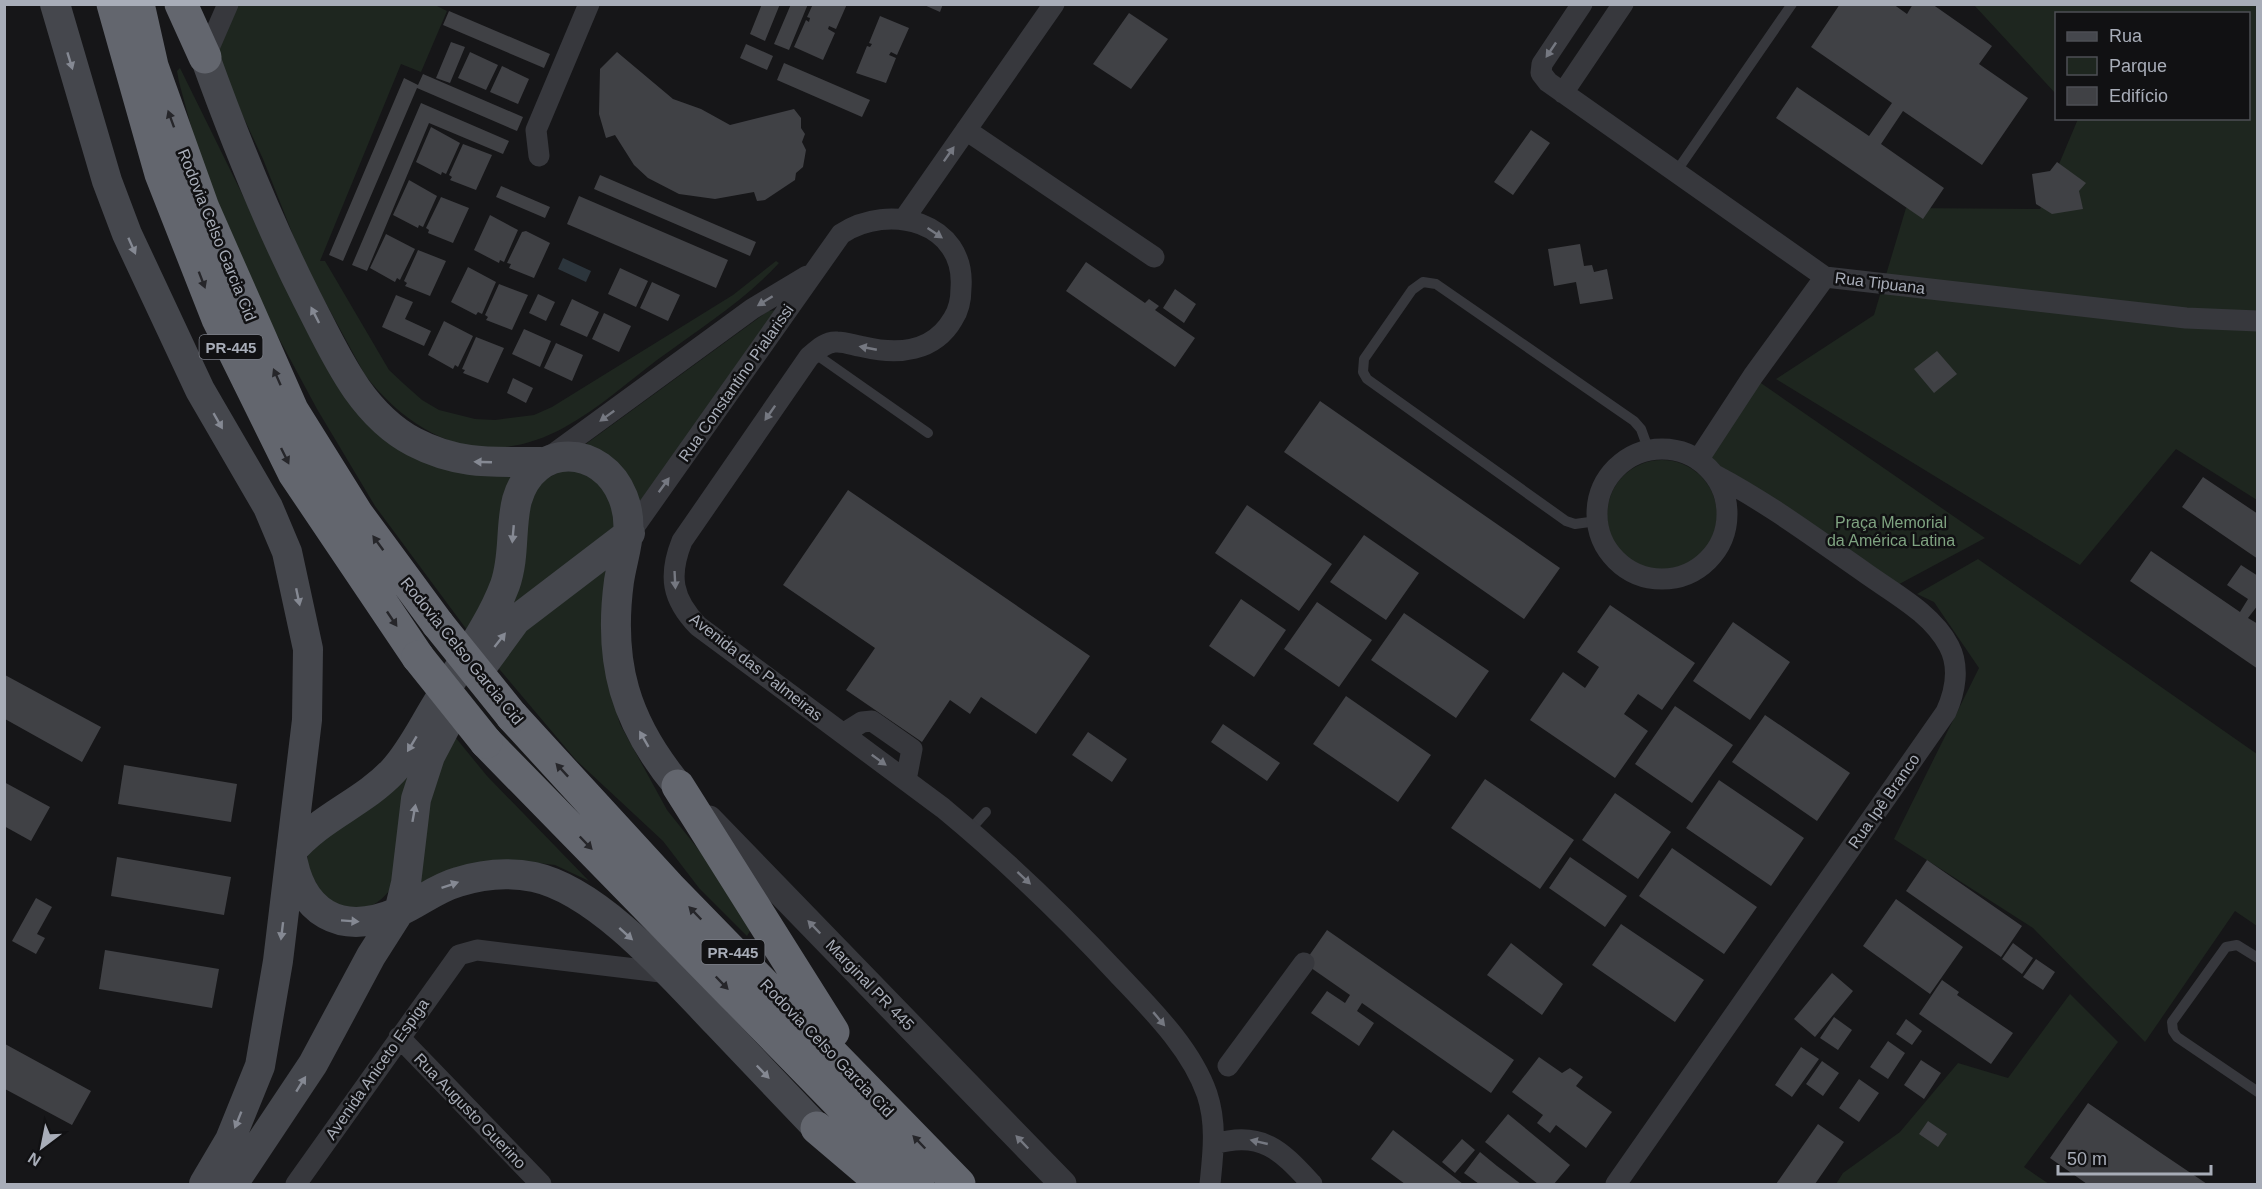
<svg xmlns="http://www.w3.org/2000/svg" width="2262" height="1189" font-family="Helvetica,sans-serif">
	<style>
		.green { fill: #1e261f }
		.water { fill: #2c353c }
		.building { fill: #404145 }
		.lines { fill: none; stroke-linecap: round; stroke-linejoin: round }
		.service { stroke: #37383d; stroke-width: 10 }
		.minor { stroke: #37383d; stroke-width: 21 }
		.tertiary { stroke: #37383d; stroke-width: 27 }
		.secondary { stroke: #45474d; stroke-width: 30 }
		.motorway { stroke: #63666e; stroke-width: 33 }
		.motorway-bridge { stroke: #63666e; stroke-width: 33 }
		.oneway { fill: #757881 }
		.oneway2 { fill: #858993 }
		.oneway3 { fill: #26262a }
		.labels { text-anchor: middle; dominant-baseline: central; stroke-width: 5; stroke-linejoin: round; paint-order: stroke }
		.shield { fill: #111113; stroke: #7b7e86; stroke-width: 1.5 }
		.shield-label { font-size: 15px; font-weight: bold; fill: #a8adb8 }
		.street-label { font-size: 16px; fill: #a8adb8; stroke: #111113 }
		.park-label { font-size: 16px; fill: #7fa381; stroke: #111113 }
	</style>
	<rect width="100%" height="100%" fill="#161618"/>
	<path class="green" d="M433,4L447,11L421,72L401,64L320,261H325L389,370L404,384L422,400L439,410L475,419L495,420L534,415L552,407L733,295L776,261L779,263C744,301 699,329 657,360C628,382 598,409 565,427C486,471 417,441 365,375L304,263L263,159L214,54L237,5Z
		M1974,5H2257V500L2176,449L2080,565L1776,379L1874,315L1906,208L2040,209L2078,119L2248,118V14H2056V94Z
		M180,68L310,332L361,413L514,472L490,593L467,630L375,506L317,409L262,307L200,159L179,82L177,71Z
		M778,310L639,503L579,449L768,311Z
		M1755,379L1985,538L1890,589L1702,456Z
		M1607 515a55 55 0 1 1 110 0a55 55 0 1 1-110 0Z
		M562,470L586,473L611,496L615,526L513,612L509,603L534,486Z
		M1978,559L2257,754V926L2235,911L2145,1042L2033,928L1894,839L1979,668L1934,602L1917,594Z
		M603,571H607L606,674L620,724L667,810L719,875L752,928L747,936L699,888L663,841L576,760L495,664L512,640Z
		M451,732L487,776L589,881L555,865L521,861L421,884L419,837Z
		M413,761L390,890C370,914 356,910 328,903L306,866L309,849Z
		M2070,994L2118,1042L2024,1167L2049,1184H1836L1843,1173L1900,1132L1958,1063L2008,1078Z"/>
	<path class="water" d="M563,258L591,271L586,282L558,269Z"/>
	<path class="building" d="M762,4H780L765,41L750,34Z
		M791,4H808L789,50L774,44Z
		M813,4H847L836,29L829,26L828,29L835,33L823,60L794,47L806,20L809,22L810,18L807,17Z
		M922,4H943L940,12Z
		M1840,4H1893L1907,14L1913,4H1932L1992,46L1979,64L2028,98L1982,165L1903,111L1881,144L1944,188L1923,219L1776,118L1797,87L1869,136L1892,103L1811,47Z
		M449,11L550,54L544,68L443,25Z
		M1129,13L1168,39L1131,89L1093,64Z
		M880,16L909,28L897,55L891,52L889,55L896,58L886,83L856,73L867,46L870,47L872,44L869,43Z
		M451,42L465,47L450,83L436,78Z
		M746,44L773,56L767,70L740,58Z
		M470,52L498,65L486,90L458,78Z
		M617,52L673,99L701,109L730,125L794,109L801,118V128L805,134L802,142L806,150L803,167L796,173L795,180L765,200L757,201L754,192L715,199L679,194L648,178L634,165L615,135L606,138L599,114L600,69Z
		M784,63L870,100L862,117L777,80Z
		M502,66L529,79L518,104L490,92Z
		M423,74L523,117L517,131L417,88L343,261L329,255L404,78L418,85Z
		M421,103L509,141L503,154L429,123L367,271L352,265Z
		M431,127L460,143L446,174L442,172L441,175L416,162Z
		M1531,130L1550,143L1513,195L1494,182Z
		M463,144L492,155L476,190L450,180L452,177L449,175Z
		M2057,162L2086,183L2079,191L2083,209L2052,214L2036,204L2032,174L2050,171Z
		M600,175L756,242L750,256L594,189Z
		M409,180L437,196L423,227L419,225L418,228L393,215Z
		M501,186L550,207L545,218L496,197Z
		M579,196L728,260L716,288L567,224Z
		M441,197L469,208L453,243L428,233L429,230L426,228Z
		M490,215L518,230L504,262L500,260L499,263L474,250Z
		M526,231L550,243L534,278L509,268L511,264L507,263L522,232Z
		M386,234L415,249L400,280L397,278L395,282L370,268Z
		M1580,244L1584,266L1592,265L1594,272L1607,269L1613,299L1580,304L1576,282L1554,286L1548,249Z
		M418,250L446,261L430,296L405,286L407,283L404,281Z
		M1086,262L1145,303L1149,299L1159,306L1155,310L1195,338L1175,367L1066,291Z
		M468,267L496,282L482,314L478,312L476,315L451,302Z
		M620,268L648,281L636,307L608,294Z
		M652,282L680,295L668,321L640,308Z
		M499,284L528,295L512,330L486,320L488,317L485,315Z
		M1175,289L1196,304L1184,323L1163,308Z
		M538,294L555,302L546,321L529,313Z
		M396,295L413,302L405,319L431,331L424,346L382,327Z
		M572,299L599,312L587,337L560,325Z
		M604,313L631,326L619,352L592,339Z
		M444,321L473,336L458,367L455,365L453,369L428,355Z
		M524,329L551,341L540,367L512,354Z
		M476,337L504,348L488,383L463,373L465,370L462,369Z
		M556,343L583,355L572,381L544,368Z
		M1937,351L1957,374L1934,393L1914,369Z
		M513,378L533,388L526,403L507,393Z
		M1320,401L1560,568L1524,619L1284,452Z
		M2203,477L2258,514V559L2182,507Z
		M848,490L1090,656L1036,734L981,697L970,714L950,700L922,742L846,690L875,648L783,585Z
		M1247,505L1332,564L1299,611L1215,553Z
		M1364,535L1419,573L1386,620L1330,582Z
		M2151,551L2240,612L2248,599L2227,585L2241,565L2258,576V605L2248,618L2258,624V669L2130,581Z
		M1241,599L1286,630L1254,677L1209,646Z
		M1317,602L1372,640L1339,687L1284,649Z
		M1610,605L1695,663L1662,710L1638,694L1624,714L1648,731L1615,778L1530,720L1563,672L1585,688L1599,667L1577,652Z
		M1404,613L1489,671L1456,718L1371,660Z
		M1733,622L1790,662L1750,720L1693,681Z
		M5,675L101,727L82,762L5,719Z
		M1346,696L1431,755L1398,802L1313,744Z
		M1675,706L1733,745L1692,803L1635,764Z
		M1765,715L1850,773L1817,821L1732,762Z
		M1223,724L1280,763L1267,781L1211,742Z
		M1088,732L1127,759L1112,782L1072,755Z
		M124,765L237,784L231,822L118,804Z
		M1485,779L1574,840L1540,889L1451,828Z
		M1719,780L1804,838L1771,886L1686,828Z
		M4,782L50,807L31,841L4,826Z
		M1615,793L1671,832L1638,879L1582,840Z
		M1672,848L1757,907L1724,954L1639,896Z
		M117,857L231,877L224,915L111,896Z
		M1570,857L1627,896L1605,927L1549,888Z
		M1927,860L2022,926L2001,957L1906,891Z
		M36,898L52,907L37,934L45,938L36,954L12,941Z
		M1896,899L1963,947L1930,994L1863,946Z
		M1621,924L1704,980L1675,1022L1592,965Z
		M1327,930L1514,1060L1491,1093L1362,1003L1357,1011L1374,1023L1359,1046L1311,1013L1327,991L1345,1003L1350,995L1304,963Z
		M1511,943L1563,984L1542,1015L1487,975Z
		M2013,943L2033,958L2022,974L2002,959Z
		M105,950L219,969L212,1008L99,989Z
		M2036,959L2055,972L2043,990L2023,977Z
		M1832,973L1853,991L1815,1037L1794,1019Z
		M1942,980L1959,992L1957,995L2013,1033L1991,1064L1919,1014Z
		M1834,1017L1852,1030L1838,1050L1820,1038Z
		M1906,1019L1922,1031L1912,1045L1896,1034Z
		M1888,1041L1905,1053L1888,1079L1870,1067Z
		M5,1044L91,1091L72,1125L5,1089Z
		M1801,1047L1819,1059L1792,1097L1775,1085Z
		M1539,1057L1562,1073L1570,1068L1583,1077L1576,1086L1612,1112L1586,1148L1556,1125L1550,1133L1537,1123L1543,1115L1512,1092Z
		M1921,1060L1941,1073L1924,1099L1904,1085Z
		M1822,1061L1839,1073L1823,1096L1806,1084Z
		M1859,1079L1879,1093L1859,1122L1839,1108Z
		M2088,1103L2161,1153L2207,1184H2087L2050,1158Z
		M1508,1114L1570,1165L1554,1184H1538L1485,1142Z
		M1928,1121L1947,1134L1938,1147L1919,1134Z
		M1818,1124L1844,1142L1815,1184H1776Z
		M1393,1130L1463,1184H1405L1371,1159Z
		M1462,1139L1475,1150L1455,1173L1442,1162Z
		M1480,1152L1497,1166L1521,1184H1479L1464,1173Z"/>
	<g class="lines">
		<path class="service" d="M1676,172L1792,4
			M814,353L928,433
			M1597,521L1575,524L1566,521L1367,379L1363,372L1364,359L1412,290L1423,282L1436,284L1634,421L1641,429L1649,451
			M970,830L986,812
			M2258,958L2237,945L2226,947L2172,1022L2173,1031L2177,1037L2258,1092"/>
		<path class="minor" d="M1582,4L1542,64L1541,73L1548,82L1825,277L2186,318L2258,321
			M205,57L228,4
			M1563,93L1623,4
			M966,130L1154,257
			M539,156L536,130L589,4
			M904,219L1054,4
			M1597 514a65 65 0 1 1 130 0a65 65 0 1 1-130 0Z
			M548,458L752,309L807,276
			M1698,460L1753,376L1825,277
			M630,533L841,234C889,202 966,222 961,288C961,299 959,310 953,319C934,352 898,355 864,347C856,346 846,342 837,342C826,341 817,350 809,357L682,541C668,576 672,599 698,626L943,808C1006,860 1063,915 1118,974C1151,1009 1191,1048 1207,1094C1217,1124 1213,1154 1210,1184
			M843,734L862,722L872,721L912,749L906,780
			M399,1037L541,1184
			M1228,1066L1304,963
			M1215,1144C1263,1130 1282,1152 1312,1184
			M296,1184L459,955L477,950L669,973
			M1616,1184L1946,712C1955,692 1960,667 1949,646C1932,613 1893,593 1864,572C1815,538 1768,503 1715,475"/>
		<path class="tertiary" d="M709,819L1063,1184"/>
		<path class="secondary" d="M55,4L107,181L127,234L200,390L268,507L287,552L308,649L307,720L278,961L260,1066L230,1140L204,1184
			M205,57C235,140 267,220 307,299C334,351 359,413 414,442C458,465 493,462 541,462
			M478,672L516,620L630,533
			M678,786C625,722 608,663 619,581C624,550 635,528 623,497C602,444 534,441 517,500C510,527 515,557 505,585C490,625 462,662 440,699C425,722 412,751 393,771C363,803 320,817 291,852C300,913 340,937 398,912C419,903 436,888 458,882C483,874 509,872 534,877C599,891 672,976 717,1023C750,1058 784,1093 817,1128
			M233,1184L313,1064L371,956L399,912L406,883L416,799L430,756L450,718"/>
		<path class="motorway" d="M113,4L161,174L218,319L294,473L418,657
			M138,4L152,66L203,208L292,410L357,514L438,624
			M181,4L205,57
			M512,716L669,887L959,1184
			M486,742L918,1184
			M678,786L833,1032
			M817,1128L883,1184"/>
		<path class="motorway-bridge" d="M438,624L512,716
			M418,657L486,742"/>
	</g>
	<defs><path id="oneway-solid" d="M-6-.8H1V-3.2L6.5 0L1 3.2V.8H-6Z" transform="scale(1.5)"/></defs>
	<g class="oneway">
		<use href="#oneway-solid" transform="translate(1551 50) rotate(124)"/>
		<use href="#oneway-solid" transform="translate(949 154) rotate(-55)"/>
		<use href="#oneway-solid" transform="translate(935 233) rotate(34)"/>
		<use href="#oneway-solid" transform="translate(765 301) rotate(148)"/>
		<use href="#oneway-solid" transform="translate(868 348) rotate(-169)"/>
		<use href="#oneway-solid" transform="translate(770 413) rotate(125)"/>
		<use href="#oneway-solid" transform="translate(607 416) rotate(144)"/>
		<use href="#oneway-solid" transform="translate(664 485) rotate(-54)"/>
		<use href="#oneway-solid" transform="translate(675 580) rotate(87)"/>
		<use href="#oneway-solid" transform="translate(879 760) rotate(36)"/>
		<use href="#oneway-solid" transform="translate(1024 878) rotate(43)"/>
		<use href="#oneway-solid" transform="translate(814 927) rotate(-134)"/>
		<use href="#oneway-solid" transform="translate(1159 1019) rotate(50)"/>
		<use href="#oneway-solid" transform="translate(1022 1142) rotate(-134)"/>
		<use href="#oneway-solid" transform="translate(1259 1142) rotate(-167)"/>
	</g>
	<g class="oneway2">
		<use href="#oneway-solid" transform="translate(70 61) rotate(73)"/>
		<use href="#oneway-solid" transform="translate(132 246) rotate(66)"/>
		<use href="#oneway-solid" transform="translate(315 315) rotate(-117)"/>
		<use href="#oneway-solid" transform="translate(218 421) rotate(60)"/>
		<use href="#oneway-solid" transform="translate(483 462) rotate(-178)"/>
		<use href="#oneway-solid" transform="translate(513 534) rotate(95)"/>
		<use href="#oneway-solid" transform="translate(298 597) rotate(78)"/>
		<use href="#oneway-solid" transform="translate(500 640) rotate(-52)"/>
		<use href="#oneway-solid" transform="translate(644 739) rotate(-120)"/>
		<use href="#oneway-solid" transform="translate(412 744) rotate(121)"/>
		<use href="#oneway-solid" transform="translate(414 813) rotate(-80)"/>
		<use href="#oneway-solid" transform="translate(450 885) rotate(-19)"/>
		<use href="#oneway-solid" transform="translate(350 921) rotate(4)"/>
		<use href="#oneway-solid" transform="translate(282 931) rotate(97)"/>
		<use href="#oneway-solid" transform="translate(626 934) rotate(42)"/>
		<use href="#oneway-solid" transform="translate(763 1072) rotate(46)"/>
		<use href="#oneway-solid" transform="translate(301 1084) rotate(-58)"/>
		<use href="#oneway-solid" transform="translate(238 1120) rotate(112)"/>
	</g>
	<g class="oneway3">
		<use href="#oneway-solid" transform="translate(171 119) rotate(-110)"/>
		<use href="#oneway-solid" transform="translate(202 280) rotate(69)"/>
		<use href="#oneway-solid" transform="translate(277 377) rotate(-114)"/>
		<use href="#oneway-solid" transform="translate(285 456) rotate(64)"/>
		<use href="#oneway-solid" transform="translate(378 543) rotate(-126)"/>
		<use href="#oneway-solid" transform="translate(392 619) rotate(56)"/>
		<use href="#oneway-solid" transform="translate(562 770) rotate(-133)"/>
		<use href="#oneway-solid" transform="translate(586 843) rotate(46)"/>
		<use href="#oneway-solid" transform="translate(695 913) rotate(-134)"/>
		<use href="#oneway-solid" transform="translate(722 983) rotate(46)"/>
		<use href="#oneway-solid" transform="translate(919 1142) rotate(-134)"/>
	</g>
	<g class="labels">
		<g class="shield">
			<rect x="199.5" y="335" width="63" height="24" rx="4.5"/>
			<rect x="701.5" y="940" width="63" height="24" rx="4.5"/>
		</g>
		<g class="shield-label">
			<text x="231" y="347">PR-445</text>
			<text x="733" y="952">PR-445</text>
		</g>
		<g class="street-label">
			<text transform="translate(217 235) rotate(68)">Rodovia Celso Garcia Cid</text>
			<text transform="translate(1880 283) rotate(7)">Rua Tipuana</text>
			<text transform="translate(736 383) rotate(-55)">Rua Constantino Pialarissi</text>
			<text transform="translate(462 651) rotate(51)">Rodovia Celso Garcia Cid</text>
			<text transform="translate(756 667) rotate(38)">Avenida das Palmeiras</text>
			<text transform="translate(1884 801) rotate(-55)">Rua Ipê Branco</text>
			<text transform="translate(870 985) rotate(46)">Marginal PR 445</text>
			<text transform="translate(827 1048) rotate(46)">Rodovia Celso Garcia Cid</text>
			<text transform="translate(377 1069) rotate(-55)">Avenida Aniceto Espiga</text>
			<text transform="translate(470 1111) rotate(46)">Rua Augusto Guerino</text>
		</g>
		<g class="park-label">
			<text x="1891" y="522">Praça Memorial<tspan x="1891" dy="18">da América Latina</tspan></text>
		</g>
	</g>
	<rect width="2262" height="1189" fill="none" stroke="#a8adb8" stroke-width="12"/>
	<rect x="2055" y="12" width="195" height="108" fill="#111113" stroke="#4d4f55" stroke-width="1.5"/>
	<rect x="2067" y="32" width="30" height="9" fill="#45474d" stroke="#4d4f55" stroke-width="1.5"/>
	<text x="2109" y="42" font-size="18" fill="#a8adb8">Rua</text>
	<rect x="2067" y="57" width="30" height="18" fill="#1e261f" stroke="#4d4f55" stroke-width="1.5"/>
	<text x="2109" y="72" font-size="18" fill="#a8adb8">Parque</text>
	<rect x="2067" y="87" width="30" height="18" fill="#404145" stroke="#4d4f55" stroke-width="1.5"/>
	<text x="2109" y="102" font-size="18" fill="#a8adb8">Edifício</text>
	<g transform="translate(42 1147) rotate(212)" stroke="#111113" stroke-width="4.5" paint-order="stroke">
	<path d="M0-4.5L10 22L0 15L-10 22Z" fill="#a8adb8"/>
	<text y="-9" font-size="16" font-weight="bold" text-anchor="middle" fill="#a8adb8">N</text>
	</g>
	<path d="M2058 1165v9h153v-9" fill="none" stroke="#a8adb8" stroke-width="3"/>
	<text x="2067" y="1165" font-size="18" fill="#a8adb8" stroke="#111113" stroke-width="4.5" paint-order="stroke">50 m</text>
</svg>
